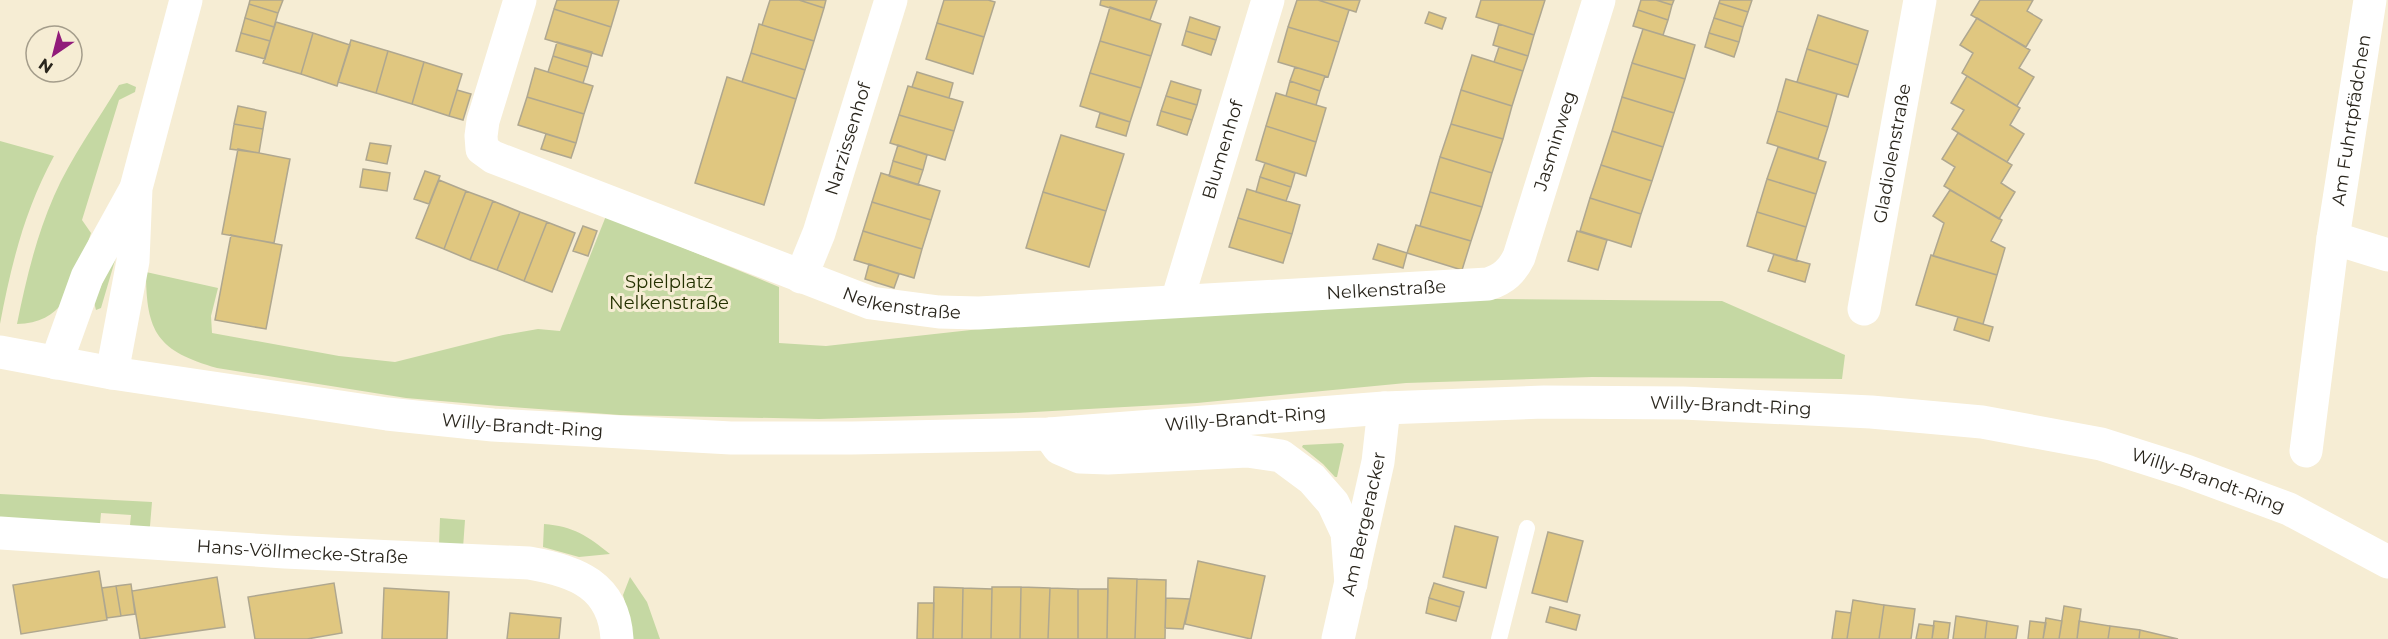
<svg xmlns="http://www.w3.org/2000/svg" width="2388" height="639" font-family="Montserrat,sans-serif">
	<style>
		.green { fill: #c5d8a3 }
		.building { fill: #e0c780; stroke: #afa78f; stroke-width: 1.5 }
		.lines { fill: none; stroke-linecap: round; stroke-linejoin: round }
		.service { stroke: #fff; stroke-width: 16 }
		.minor { stroke: #fff; stroke-width: 33 }
		.secondary { stroke: #fff; stroke-width: 33 }
		.labels { text-anchor: middle; dominant-baseline: central; stroke-width: 6; stroke-linejoin: round; paint-order: stroke }
		.street-label { font-size: 18px; fill: #2a261d; stroke: #f6edd4 }
		.park-label { font-size: 18px; fill: #243100; stroke: #f6edd4 }
	</style>
	<rect width="100%" height="100%" fill="#f6edd4"/>
	<path class="green" d="M127,83L136,87L135,92L119,100L82,220L91,233C77,274 71,323 17,324C26,280 36,237 54,196C71,157 97,122 119,85Z
		M0,141L54,156C25,209 11,265 0,324Z
		M606,216L779,287V343L826,346L1016,325L1496,299L1722,301L1845,355L1842,379L1592,377L1406,383L1197,403L1014,413L819,419L620,415L499,406L406,398L217,368C158,351 146,333 146,272L218,288L211,316L212,333L339,356L395,362L503,335L538,329L560,331Z
		M121,240L101,308L96,310L94,302Z
		M1342,443L1344,445L1337,477H1335L1323,464L1302,447L1303,445Z
		M0,494L152,502L150,526L146,534L130,525L131,515L101,513L100,524L0,518Z
		M440,518L465,520L463,548L439,545Z
		M544,524C573,526 588,536 610,554L579,557L543,547Z
		M630,577L647,602L660,639H630L628,615L623,595Z"/>
	<path class="building" d="M250,0H283L278,13L249,4Z
		M557,0H619L611,27L554,9Z
		M770,0H799L824,8L814,41L762,25Z
		M799,0H826L824,8Z
		M944,0H988L995,2L984,37L937,23Z
		M1101,0H1157L1150,20L1100,5Z
		M1297,0H1318L1349,10L1339,42L1288,27Z
		M1318,0H1360L1356,12Z
		M1481,0H1545L1534,35L1476,17Z
		M1641,0H1656L1672,5L1668,20L1638,10Z
		M1656,0H1674L1672,5Z
		M1720,0H1752L1748,12L1719,3Z
		M1980,0H2033L2027,11L2042,20L2026,47L1971,15Z
		M1719,3L1748,12L1743,27L1714,18Z
		M249,4L278,13L274,27L245,18Z
		M1110,7L1161,24L1151,56L1100,41Z
		M554,9L611,27L602,56L545,39Z
		M1638,10L1668,20L1663,35L1633,26Z
		M1429,12L1446,18L1442,29L1425,23Z
		M1818,15L1868,31L1858,65L1807,49Z
		M1190,17L1220,27L1216,40L1186,31Z
		M245,18L274,27L270,41L241,33Z
		M1714,18L1743,27L1739,42L1709,33Z
		M1977,18L2030,50L2019,68L2034,77L2017,106L1962,73L1973,53L1960,45Z
		M276,22L313,33L301,74L263,63Z
		M937,23L984,37L973,74L926,59Z
		M759,24L814,41L805,70L751,53Z
		M1499,24L1534,35L1528,56L1493,45Z
		M1288,27L1339,42L1328,77L1278,62Z
		M1643,29L1695,45L1685,79L1632,63Z
		M1186,31L1216,40L1211,55L1182,45Z
		M241,33L270,41L265,59L236,51Z
		M313,33L350,45L337,86L301,74Z
		M1709,33L1739,42L1734,57L1705,47Z
		M351,40L388,51L376,93L338,82Z
		M1100,41L1151,56L1141,88L1090,73Z
		M557,42L592,52L588,67L553,56Z
		M1499,47L1528,56L1523,71L1494,62Z
		M1807,49L1858,65L1848,97L1797,82Z
		M388,51L424,62L412,104L376,93Z
		M751,53L805,70L796,99L742,82Z
		M1472,55L1523,71L1512,106L1461,90Z
		M553,56L588,67L583,83L548,72Z
		M424,62L462,74L449,116L412,104Z
		M1632,63L1685,79L1674,113L1622,97Z
		M1295,67L1325,76L1320,91L1290,81Z
		M535,68L593,86L584,114L527,97Z
		M917,72L953,83L949,98L912,87Z
		M1090,73L1141,88L1130,122L1080,106Z
		M1967,76L2020,108L2010,125L2024,134L2007,162L1952,129L1964,110L1951,103Z
		M727,77L796,99L764,205L695,183Z
		M1786,79L1837,94L1828,127L1777,111Z
		M1171,81L1201,90L1197,105L1166,96Z
		M1290,81L1320,91L1316,105L1286,96Z
		M908,86L963,102L954,131L899,115Z
		M457,90L471,94L463,120L449,116Z
		M1461,90L1512,106L1503,139L1451,124Z
		M1276,93L1326,108L1316,142L1266,126Z
		M1166,96L1197,105L1192,120L1161,111Z
		M527,97L584,114L576,143L518,125Z
		M1622,97L1674,113L1663,147L1612,131Z
		M238,106L266,112L263,129L234,124Z
		M1161,111L1192,120L1187,135L1157,125Z
		M1777,111L1828,127L1818,159L1767,143Z
		M1100,113L1130,122L1126,136L1096,127Z
		M899,115L954,131L945,160L890,143Z
		M234,124L263,129L259,153L230,149Z
		M1451,124L1503,139L1492,173L1440,157Z
		M1266,126L1316,142L1306,176L1256,160Z
		M1612,131L1663,147L1652,181L1601,165Z
		M1958,133L2012,165L2001,183L2015,192L1999,219L1944,186L1955,167L1942,159Z
		M546,134L576,143L571,158L541,149Z
		M1061,135L1124,154L1106,211L1043,192Z
		M370,143L391,146L387,164L366,160Z
		M898,145L927,155L923,170L893,161Z
		M1778,147L1826,162L1816,194L1767,179Z
		M238,149L290,159L274,243L222,234Z
		M1440,157L1492,173L1482,207L1430,192Z
		M893,161L923,170L918,185L889,176Z
		M1265,163L1295,173L1291,187L1260,177Z
		M1601,165L1652,181L1641,214L1590,198Z
		M363,169L390,173L387,191L360,187Z
		M425,171L440,176L429,204L414,199Z
		M881,173L940,191L931,220L872,202Z
		M1260,177L1291,187L1286,201L1256,192Z
		M1767,179L1816,194L1806,227L1757,212Z
		M439,180L466,191L444,249L416,238Z
		M1247,189L1300,205L1292,234L1238,218Z
		M1950,190L2002,220L1991,241L2005,248L1997,275L1933,256L1944,223L1933,216Z
		M466,191L493,201L470,260L444,249Z
		M1043,192L1106,211L1089,267L1026,248Z
		M1430,192L1482,207L1471,241L1420,226Z
		M1590,198L1641,214L1631,247L1580,231Z
		M493,201L520,212L497,270L470,260Z
		M872,202L931,220L922,249L863,231Z
		M520,212L547,222L524,281L497,270Z
		M1757,212L1806,227L1796,261L1747,246Z
		M1238,218L1292,234L1283,263L1229,247Z
		M547,222L575,233L552,292L524,281Z
		M1416,225L1471,241L1462,270L1407,253Z
		M583,226L597,231L588,256L573,251Z
		M863,231L922,249L914,278L854,260Z
		M1577,231L1607,240L1598,270L1568,261Z
		M231,235L282,245L266,329L215,320Z
		M1378,244L1407,253L1403,268L1373,259Z
		M1774,254L1810,264L1805,282L1768,271Z
		M1931,255L1997,275L1983,324L1916,305Z
		M869,264L899,274L894,288L865,279Z
		M1958,317L1993,327L1989,341L1954,330Z
		M1455,526L1498,537L1486,588L1443,577Z
		M1548,532L1583,541L1567,602L1532,593Z
		M1198,561L1265,576L1251,639L1185,624Z
		M99,571L107,620L21,634L13,585Z
		M217,577L225,627L140,639L132,591Z
		M1108,578L1137,579L1135,639H1107Z
		M1137,579L1166,580L1165,639H1135Z
		M334,583L342,633L307,639H255L248,597Z
		M1434,583L1464,592L1460,607L1429,598Z
		M131,584L135,614L121,616L116,586Z
		M116,586L121,616L107,618L102,588Z
		M934,587L963,588L962,639H933Z
		M992,587H1021L1020,639H991Z
		M1021,587L1050,588L1048,639H1020Z
		M384,588L449,592L447,639H382Z
		M963,588L992,589L991,639H962Z
		M1050,588L1078,589V639H1048Z
		M1078,589H1108L1107,639H1078Z
		M1166,598L1190,599L1183,629L1165,628Z
		M1429,598L1460,607L1456,621L1426,613Z
		M1853,600L1884,605L1879,639H1847Z
		M918,603H934L933,639H917Z
		M1884,605L1915,609L1911,639H1879Z
		M2064,606L2081,609L2077,639H2059Z
		M1550,607L1580,615L1576,630L1546,622Z
		M1836,611L1851,613L1847,639H1832Z
		M510,613L561,618L559,639H507Z
		M1956,616L1987,621L1985,639H1953Z
		M2046,618L2062,621L2059,639H2043Z
		M1934,621L1950,623L1948,639H1932Z
		M1987,621L2018,626L2016,639H1985Z
		M2030,621L2046,623L2043,639H2028Z
		M2079,621L2110,626L2108,639H2077Z
		M1919,624L1934,626L1932,639H1916Z
		M2110,626L2140,630L2139,639H2108Z
		M2140,630L2178,639H2139Z"/>
	<g class="lines">
		<path class="service" d="M1499,639L1527,528"/>
		<g class="minor">
			<path id="s1" d="M520,0L483,121L481,136L482,149L493,157L871,303L939,312L979,313L1488,284C1504,279 1512,271 1519,257L1599,0"/>
			<path d="M2333,238L2388,255"/>
			<path id="s2" d="M801,277L819,233L891,0"/>
			<path id="s3" d="M1177,301L1268,0"/>
			<path id="s4" d="M1864,309L1920,0"/>
			<path d="M56,363L87,277L134,192"/>
			<path d="M112,373L133,261L136,188L186,0"/>
			<path d="M1049,434L1059,448L1080,457L1108,458L1247,451L1281,456L1312,479L1333,503L1347,533L1351,584"/>
			<path id="s5" d="M2306,451L2333,238L2370,0"/>
			<path id="s6" d="M0,533L285,552L529,563C576,571 614,585 617,639"/>
			<path id="s7" d="M1338,639L1378,462L1384,408"/>
		</g>
		<path class="secondary" id="s8" d="M0,352L112,373L387,414L493,425L731,438H852L1049,434L1384,408L1544,402L1683,403L1871,412L1982,422L2101,444L2186,471L2289,509L2388,562"/>
	</g>
	<g class="labels">
		<g class="street-label">
			<text stroke="none"><textPath href="#s5" startOffset="334">Am Fuhrtpfädchen</textPath></text>
			<text stroke="none"><textPath href="#s2" startOffset="146">Narzissenhof</textPath></text>
			<text stroke="none"><textPath href="#s1" startOffset="1356">Jasminweg</textPath></text>
			<text stroke="none"><textPath href="#s3" startOffset="158">Blumenhof</textPath></text>
			<text stroke="none"><textPath href="#s4" startOffset="158">Gladiolenstraße</textPath></text>
			<text stroke="none"><textPath href="#s1" startOffset="1090">Nelkenstraße</textPath></text>
			<text stroke="none"><textPath href="#s1" startOffset="604">Nelkenstraße</textPath></text>
			<text stroke="none"><textPath href="#s8" startOffset="1738">Willy-Brandt-Ring</textPath></text>
			<text stroke="none"><textPath href="#s8" startOffset="1252">Willy-Brandt-Ring</textPath></text>
			<text stroke="none"><textPath href="#s8" startOffset="528">Willy-Brandt-Ring</textPath></text>
			<text stroke="none"><textPath href="#s8" startOffset="2224">Willy-Brandt-Ring</textPath></text>
			<text stroke="none"><textPath href="#s7" startOffset="118">Am Bergeracker</textPath></text>
			<text stroke="none"><textPath href="#s6" startOffset="303">Hans-Völlmecke-Straße</textPath></text>
		</g>
		<g class="park-label">
			<text x="669" y="282">Spielplatz<tspan x="669" dy="21">Nelkenstraße</tspan></text>
		</g>
	</g>
	<g transform="translate(54 54) rotate(215)"><circle r="28" fill="#f6edd4" stroke="#a49d8b" stroke-width="1.5"/>
	<path d="M0-4.5L10 22L0 15L-10 22Z" fill="#911b7a"/>
	<text y="-9" font-size="16" font-weight="bold" text-anchor="middle" fill="#2a261d">N</text>
	</g>
</svg>
